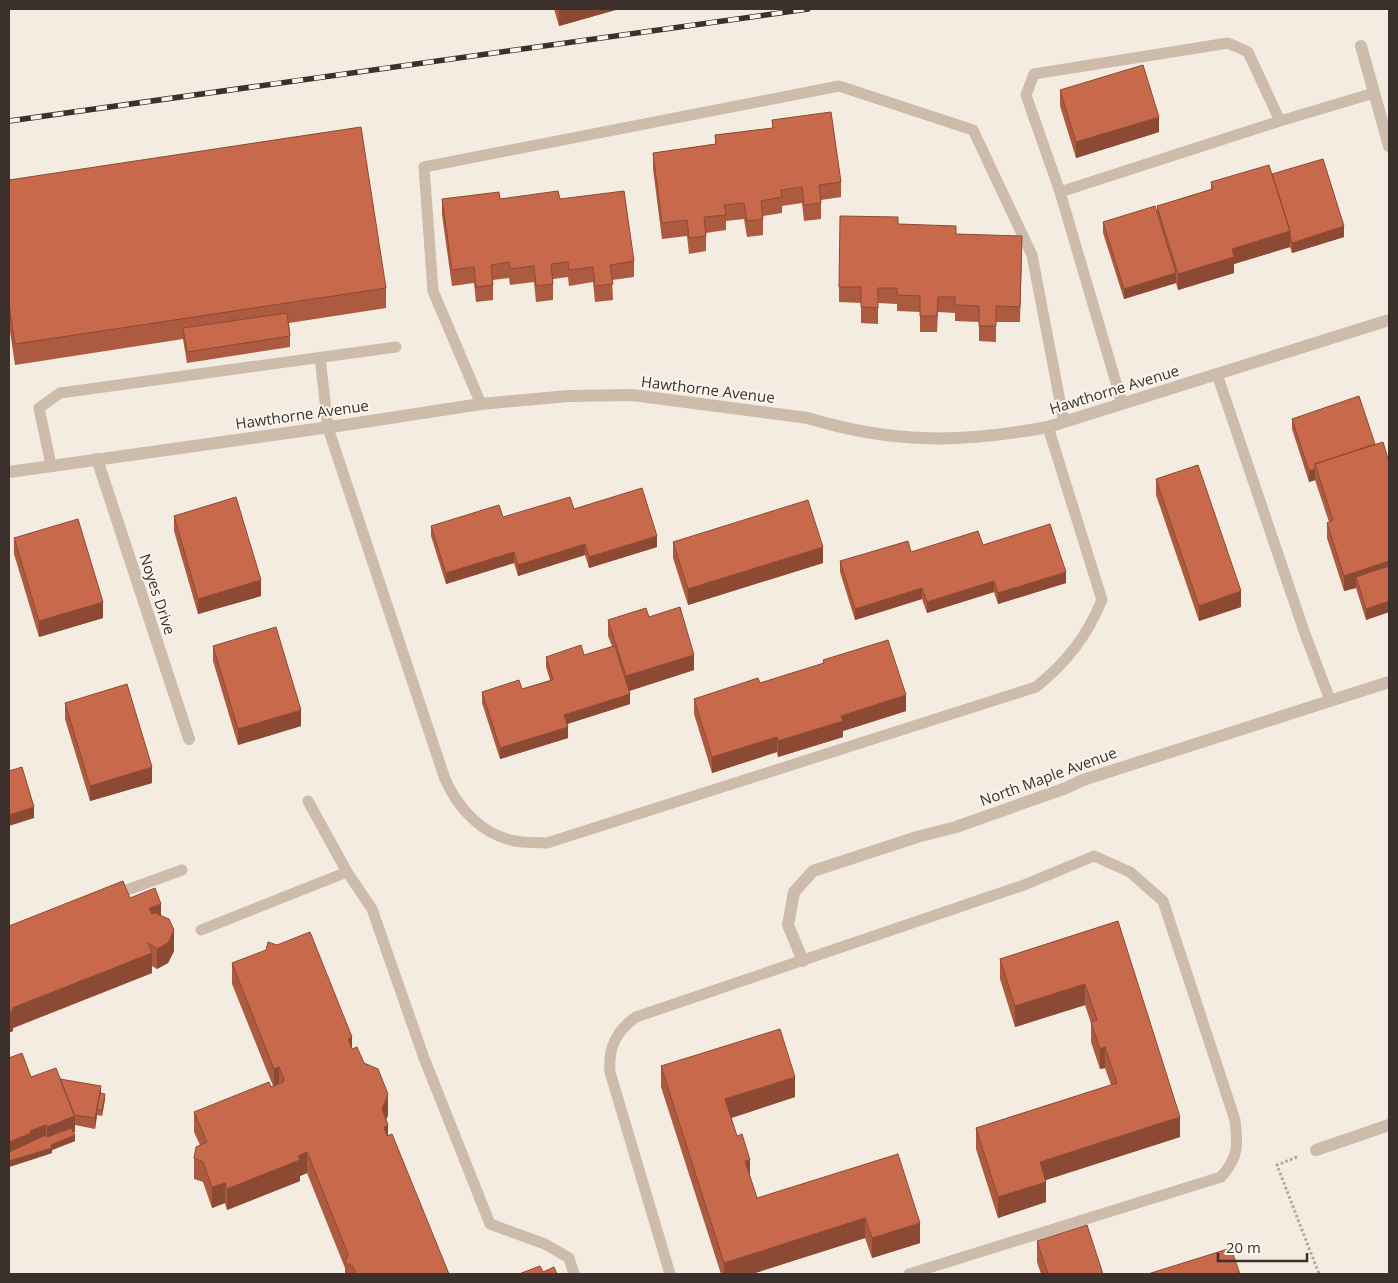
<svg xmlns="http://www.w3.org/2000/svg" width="1398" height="1283" font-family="'Open Sans',sans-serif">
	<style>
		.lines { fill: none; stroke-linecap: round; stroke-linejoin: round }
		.path { stroke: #b9a596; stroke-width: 3; stroke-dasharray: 2.5 2.5; stroke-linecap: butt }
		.lane { stroke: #cdbbac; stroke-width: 11 }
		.street { stroke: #cdbbac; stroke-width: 12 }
		.rail-casing { stroke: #3b302b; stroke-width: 5.5 }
		.rail { stroke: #fbf5ee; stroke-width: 4; stroke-dasharray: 11; stroke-linecap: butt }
		.wall { fill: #ac5a40 }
		.shaded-wall { fill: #8c4a34 }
		.building { fill: #c8694b; stroke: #8c4a34 }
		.labels { text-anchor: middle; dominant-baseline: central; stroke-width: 4; stroke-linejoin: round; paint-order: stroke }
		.street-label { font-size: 15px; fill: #3b302b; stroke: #fbf5ee }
	</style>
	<rect width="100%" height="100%" fill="#f4ebe1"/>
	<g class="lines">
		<path class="path" d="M1297,1157L1277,1165L1319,1274"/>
		<path class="lane" d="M1060,192L1280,121L1374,93
			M320,357L328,428L445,779C458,808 482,835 515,841C525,843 536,842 547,843L1036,687C1067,662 1087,636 1102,600L1048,427
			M1217,374L1305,634L1330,700
			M1122,403L1060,192L1026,95L1034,74L1228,43L1248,52L1280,121
			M481,404L433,291L424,167L839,86L973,130L1032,255L1064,422
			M51,465L39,408L60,393L396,347
			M308,801L347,872L372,909L424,1058L490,1224L545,1244L569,1258L574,1274
			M113,895L182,870
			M201,930L347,872
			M670,1274L610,1072C608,1048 616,1031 636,1017L1024,885L1094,856L1130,872L1163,901L1235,1120C1238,1145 1239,1157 1221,1177L909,1274"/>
		<path class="street" d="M1361,46L1389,146
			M97,459L189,739
			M9,472L351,424L481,404L568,396L632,395L808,418C893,444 962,443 1048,427L1389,320
			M803,961L788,925L794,892L813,871L917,837L956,827L1066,788L1083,780L1389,682
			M1316,1150L1389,1125"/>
		<defs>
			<path id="rail" d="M9,121L808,9"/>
		</defs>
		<use href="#rail" class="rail-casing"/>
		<use href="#rail" class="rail"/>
	</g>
	<path class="wall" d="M554,9H619L559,26Z
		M1060,90L1159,132L1076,158L1060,106Z
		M772,120L841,182V197L821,200V219L804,221L802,203L782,206V213L763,216V235L747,237L744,219L726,221V230L706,233V251L689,254L687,236L662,239L653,169V153L715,144V135L772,128Z
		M1272,174L1344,237L1292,253L1290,247L1234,264V273L1178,290L1176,283L1124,299L1103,233V222L1157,212V206L1211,189V182Z
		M9,180L386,288V308L289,323L290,336V347L187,363L183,339L15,365L9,325Z
		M442,199H560L634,261V277L612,280L613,300L595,302L593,282L569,286L568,277L553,279V300L536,302L534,282L510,285L509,278L493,280V300L476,302L474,283L452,286L442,215Z
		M898,224L956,234L1022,252L1020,322H996V342L979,341V322L955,321V313L938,312L937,332H920V312L897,311V304L878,303V324L861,323V303L839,302V287Z
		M1292,419L1375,444L1389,462V612L1366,620L1356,588L1344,591L1327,538V523L1329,522L1315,480L1309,482L1292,429Z
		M1156,479L1241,607L1199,621L1156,495Z
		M574,509L657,547L589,568L585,555L518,576L514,563L446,584L431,536V526Z
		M174,516L261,596L198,614L174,531Z
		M14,538L103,618L39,637L14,554Z
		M673,542L823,563L688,605L673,558Z
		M983,545L1066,583L998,604L994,592L927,613L922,599L855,620L840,572V561L911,552Z
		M649,617L694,670L629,691L630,704L567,724L568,738L500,759L482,703V692L522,689L550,680L546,667V657L584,655L612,646L608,636V620Z
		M213,646L301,726L238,745L213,661Z
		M823,660L906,711L843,731V737L778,757L777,752L712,773L694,714V699L760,683L823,664Z
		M65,703L152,783L90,801L65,719Z
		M130,898L161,915L174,951L168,963L157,969L152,966V973L13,1028V1031L9,926Z
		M1118,921L1180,1137L1045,1180L1046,1202L998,1218L976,1149V1128L1111,1085L1105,1068L1100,1069L1091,1042V1023L1085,1005L1015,1027L1000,979V959Z
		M232,963L352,1048L364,1063L388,1115L386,1120L388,1136L449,1274H345V1268L307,1173L300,1176V1181L227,1210L225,1203L212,1208L203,1182L194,1179V1158L200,1145L194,1132V1112L273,1086L232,984Z
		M9,1058L31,1077L60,1079L101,1093L105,1099L102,1116L97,1115L95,1129L75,1125V1132H73L75,1141L52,1150V1153L9,1167Z
		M661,1066L795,1097L731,1118L757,1198L920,1223V1243L872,1258L865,1238L752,1274H721L661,1087Z
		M1037,1241L1103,1274H1041L1037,1262Z"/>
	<path class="shaded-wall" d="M559,9H619L559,26Z
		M1159,117V132L1076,158V142Z
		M1344,226V237L1292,253V243Z
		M1290,231V247L1234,264V273L1178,290V274L1232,249Z
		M1176,273V283L1124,299V289Z
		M1315,469V480L1309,482V471Z
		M657,536V547L589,568V557Z
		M585,544V555L518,576V565Z
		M823,547V563L688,605V589Z
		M514,552V563L446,584V573Z
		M1389,561V576L1356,577V588L1344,591V576Z
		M1066,572V583L998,604V593Z
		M261,580V596L198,614V599Z
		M994,581V592L927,613V602Z
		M922,588V599L855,620V609Z
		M1241,591V607L1199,621V606Z
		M1389,601V612L1366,620V609Z
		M103,602V618L39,637V621Z
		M694,655V670L626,692V676Z
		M630,694V704L564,725V715Z
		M906,695V711L843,731V737L778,757V741L841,716Z
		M301,710V726L238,745V729Z
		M568,727V738L500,759V748Z
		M777,737V752L712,773V757Z
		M152,767V783L90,801V786Z
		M34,807V818L9,826V815Z
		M161,904V924L149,929V908Z
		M174,930V951L168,963L157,969V949Z
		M152,953V973L13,1028V1031L9,1033V1012L12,1008Z
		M1085,984V1005L1015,1027V1006Z
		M352,1037V1057L348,1039Z
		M1105,1047V1068L1100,1069V1049Z
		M279,1067V1088L274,1090V1069Z
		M795,1077V1097L725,1120V1099Z
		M101,1086V1097L97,1110V1115L95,1129V1118Z
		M105,1094V1099L102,1116V1110Z
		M388,1094V1115L382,1130V1109Z
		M75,1116V1132L47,1143V1127Z
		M1180,1117V1137L1040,1182V1162Z
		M46,1125V1141L9,1158V1142L30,1131Z
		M388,1125V1145L384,1127Z
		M75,1135V1141L52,1150V1153L9,1167V1161Z
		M307,1152V1173L300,1176V1181L227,1210V1189Z
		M750,1160V1180L745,1161Z
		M1046,1182V1202L998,1218V1197Z
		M225,1183V1203L212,1208V1187Z
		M865,1218V1238L752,1274H724V1263Z
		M920,1223V1243L872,1258V1238Z"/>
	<path class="building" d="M1143,65L1159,117L1076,142L1060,90Z
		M831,112L841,182L819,185L821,203L804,205L802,187L781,190L782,197L761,201L763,219L747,221L744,203L724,205L726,215L704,217L706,236L689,238L687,220L662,223L653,153L716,144L715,135L773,128L772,120Z
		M361,127L386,288L15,344L9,304V180Z
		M1323,159L1344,226L1292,243L1290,236V231L1272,174Z
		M1269,165L1290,231L1232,249L1234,257L1178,274L1157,206L1213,189L1211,182Z
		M558,191L560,199L624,191L634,261L610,265L613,284L595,286L593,267L569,270L568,262L551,264L553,284L536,286L534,266L510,269L509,262L491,265L493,285L476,287L474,267L452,270L442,199L499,192L500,199Z
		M1155,206L1176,273L1124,289L1103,222Z
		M840,216L898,217V224L956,226V234L1022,236L1020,307L996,306V326H979V306L955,305V297H938L937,316H920V296L897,295V288H878V308L861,307V287H839Z
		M287,313L290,336L187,352L183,328Z
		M1359,396L1375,444L1315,464V469L1309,471L1292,419Z
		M1383,442L1389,462V561L1344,576L1327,523L1333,520L1315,464Z
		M1198,465L1241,591L1199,606L1156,479Z
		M642,488L657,536L589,557L585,544L518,565L514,552L446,573L431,526L499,505L503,517L570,497L574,509Z
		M236,497L261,580L198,599L174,516Z
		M808,500L823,547L688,589L673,542Z
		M78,519L103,602L39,621L14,538Z
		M1050,524L1066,572L998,593L994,581L927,602L922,588L855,609L840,561L908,541L911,552L978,531L983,545Z
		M1389,566V601L1366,609L1356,577Z
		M680,607L694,655L626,676L608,620L646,608L649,617Z
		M276,627L301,710L238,729L213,646Z
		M888,640L906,695L841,716L843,721L778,741L777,737L712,757L694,699L758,678L760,683L824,663L823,660Z
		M581,645L584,655L615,646L630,694L564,715L568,727L500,748L482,692L519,680L522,689L553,680L546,657Z
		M127,684L152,767L90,786L65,703Z
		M22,767L34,807L9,815V771Z
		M123,881L130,898L155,888L161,904L149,908L152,914L155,913L169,919L174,930L168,943L157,949L148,943L152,953L12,1008L13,1011L9,1012V926Z
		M1118,921L1180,1117L1040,1162L1046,1182L998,1197L976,1128L1117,1083L1105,1047L1100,1049L1091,1022L1097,1020L1085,984L1015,1006L1000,959Z
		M310,932L352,1037L348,1039L352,1049L357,1047L364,1063L378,1069L388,1094L382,1109L388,1125L384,1127L387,1136L392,1134L449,1274H356L353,1266L345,1263L348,1254L307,1152L298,1156L300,1160L227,1189L225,1183L212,1187L203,1162L194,1158L196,1147L207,1142L194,1112L269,1082L271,1087L283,1082L284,1079L279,1067L274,1069L232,963L266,950L268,942L277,945Z
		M780,1029L795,1077L725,1099L737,1136L742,1134L750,1160L745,1161L757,1198L898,1154L920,1223L872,1238L865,1218L724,1263L661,1066Z
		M22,1053L31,1077L56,1068L75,1116L47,1127L46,1125L30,1131L31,1133L9,1142V1058Z
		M60,1079L101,1086L95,1118L74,1115Z
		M100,1093L105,1094L102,1110H97Z
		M71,1128L75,1135L51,1145L52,1148L9,1161V1152L46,1135L47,1137Z
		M1087,1225L1103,1274H1048L1037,1241Z
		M1231,1248L1240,1274H1148Z
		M540,1266L543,1272L554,1267L557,1274H519Z"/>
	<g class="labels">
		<g class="street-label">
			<text transform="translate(708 389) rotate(7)">Hawthorne Avenue</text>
			<text transform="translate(1114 389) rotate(-17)">Hawthorne Avenue</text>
			<text transform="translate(302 414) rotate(-8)">Hawthorne Avenue</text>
			<text transform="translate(158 594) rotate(72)">Noyes Drive</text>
			<text transform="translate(1048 776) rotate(-20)">North Maple Avenue</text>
		</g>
	</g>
	<rect width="1398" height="1283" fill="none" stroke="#3b302b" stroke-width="20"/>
	<path d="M1218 1253v8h89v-8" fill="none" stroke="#3b302b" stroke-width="2.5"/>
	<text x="1226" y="1253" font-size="15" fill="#3b302b" stroke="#fbf5ee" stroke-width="4" paint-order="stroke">20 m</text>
</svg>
